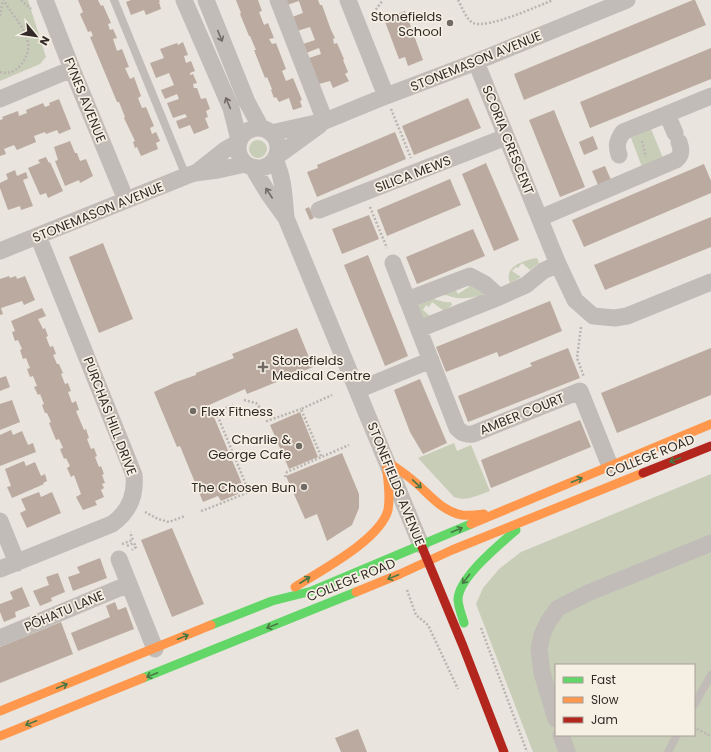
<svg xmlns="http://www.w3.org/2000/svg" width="711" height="752" font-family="Poppins,sans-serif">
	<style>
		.green { fill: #c8cdb8; fill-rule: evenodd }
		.building { fill: #bbaaa0 }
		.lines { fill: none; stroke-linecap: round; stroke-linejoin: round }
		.path { stroke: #bab5b0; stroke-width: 2.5; stroke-dasharray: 2 2; stroke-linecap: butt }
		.lane { stroke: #c1bcb7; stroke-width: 8 }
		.street { stroke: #c1bcb7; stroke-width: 17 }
		.fast { stroke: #63d668; stroke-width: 9 }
		.slow { stroke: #ff974d; stroke-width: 9 }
		.jam { stroke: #b3261e; stroke-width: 9 }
		.oneway { stroke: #726c67 }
		.oneway2 { stroke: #487744 }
		.poi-dot { fill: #716b66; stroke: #f6efe4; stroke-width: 1.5 }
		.labels { text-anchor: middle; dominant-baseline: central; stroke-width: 3.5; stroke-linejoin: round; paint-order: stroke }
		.poi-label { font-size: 13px; fill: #312a26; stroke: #f6efe4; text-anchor: end }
		.street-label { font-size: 13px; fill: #312a26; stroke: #f6efe4 }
	</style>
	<rect width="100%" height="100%" fill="#e9e4dd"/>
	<path class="green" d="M0,0H28L46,57L40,64L0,81Z
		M651,129L663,158L642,167L631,138Z
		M249 149a9 9 0 1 1 18 0a9 9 0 1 1-18 0Z
		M537,258L539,263L530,270L522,263L518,268L516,267L512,271L521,277L510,283C503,266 525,260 537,258Z
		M467,282L485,290L483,295C476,297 464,299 456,298C451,297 448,295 443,295L454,287L458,294L469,287Z
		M429,298C437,299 443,303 451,302L452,305L444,311L432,302L429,307L426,305L423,310L431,317L425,319L420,318L417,306Z
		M454,443L457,451L471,445L490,491C478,495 467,502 454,497L418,458Z
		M711,474V752H533L476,604L483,588L499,569L521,552ZM556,665H694V735H556Z"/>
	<path class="building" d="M78,0H98L101,6L103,5L111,23L108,24L110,30L113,29L117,38L113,39L117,51L122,49L129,67L125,68L130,79L134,77L141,96L138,98L142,108L146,107L154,126L150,128L152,134L156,132L160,141L156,143L158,149L141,156L137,147L135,148L133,142L135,141L124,118L125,117L119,102H117L90,37L93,36L91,31L88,32L80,14L83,12Z
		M131,0H159L160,2H159L161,9L146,15L144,10L131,15L126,2Z
		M236,0H258L262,11L259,12L264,25L268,23L274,38L269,39L272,44L276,43L286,69L282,71L286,81L293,78L302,100L300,101L302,107L293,110L289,98L279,102L276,97L274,98L271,90L272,89L267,77L265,78L254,50H256L250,36H249L240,14L241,13Z
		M285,0H318L320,5H322L331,30L335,38L333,39L334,44L337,43L344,59L343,60L348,72L345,74L349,81L333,88L330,81L319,84L309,58L321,54L319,48L306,53L303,44L315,40L310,27L297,31L292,17L303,13L299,1L287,5Z
		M693,0H695L706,25L524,100L514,74Z
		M405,11L423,60L408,66L405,57L399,59L384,19Z
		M183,42L188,55L184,56L186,63L191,61L195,71L190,73V75L193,74L197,83L193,84L194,88H197L201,99L206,98L210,109L206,111L208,117L205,118L209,128L194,134L190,125L179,129L176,121L187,117L185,114L173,118L167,103L179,99L177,94L165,99L161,90L174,85L169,73L156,78L150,63L164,58L160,49L177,43L178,45Z
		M711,48V79L590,128L580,102Z
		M468,98L481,128L414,155L402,126Z
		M59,99L71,129L59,134L57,130L46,134L45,132L34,136L36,142L17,150L14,145L4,149L6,154L0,156V120L3,119L2,117L18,111L19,116L27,113L26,110L43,103L45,107L50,105L49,103Z
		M554,110L585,187L560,197L529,120Z
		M395,132L406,159L317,197L307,172L318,168L317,165Z
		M593,136L598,149L584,155L579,142Z
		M70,141L75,153H77L80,161L86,159L93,176L80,183L79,180L65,186L55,161L58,160L54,147Z
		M46,157L49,163L50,162L63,191L48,198L46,193L40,195L28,168L40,163L38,160Z
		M486,163L519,240L494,251L462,174Z
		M704,164L711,181V193L584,247L572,220Z
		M605,166L611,180L598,185L592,171Z
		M15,170L17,176L26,172L28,178L23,180L33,206L21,210L20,206L8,210L0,188V183L8,179L6,174Z
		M450,179L461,205L387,236L377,210Z
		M309,207L314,218L310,220L305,209Z
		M369,215L379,239L342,254L332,229Z
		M711,217V247L605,290L594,265Z
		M473,229L485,256L417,284L406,257Z
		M103,243L133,319L99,333L69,257Z
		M368,255L408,356L385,366L344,265Z
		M9,276L10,278L16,276L17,279L25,276L35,300L24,305L22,301L1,308L3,314L0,315V279Z
		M550,301L562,331L499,357L497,352L446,372L436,347Z
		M42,308L46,316L38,319L43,329L45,328L48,336L46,337L50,347L53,346L56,354L53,355L57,364H59L63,373L61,374L65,384L68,383L71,391L68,392L72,403L76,401L79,410L76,411L84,430L86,429L89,438L87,439L91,449L94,448L97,456L95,457L99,467L101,466L104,474L102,475L105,483L102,484L104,488L101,490L104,497L95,501L97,505L83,510L76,497L81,494L74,475L71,477L67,468L70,466L66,458L64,459L60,449L63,448L59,439L56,440L49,423L51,422L47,413H45L42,405L44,404L40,394L38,395L34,387L37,386L33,376L30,377L27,369L30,368L26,358L23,359L20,350L22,349L18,340L15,341L12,332L15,331L11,321Z
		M297,328L313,367L247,394L245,389L209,405L245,491L221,501L218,496L203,502L180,446L177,447L154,392L176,382L196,375V373L234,358L232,354Z
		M568,348L580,378L468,422L458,396L532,366L530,363Z
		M711,348V395L617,433L601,393Z
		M6,376L10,387L0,391V378Z
		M420,379L447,443L423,454L410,432L394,390Z
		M12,400L20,422L0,430V404Z
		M300,412L318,457L289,469L270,425Z
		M580,420L591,447L491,488L481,460Z
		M11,430L13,435L22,431L28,445L33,443L36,452L0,466V435Z
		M342,453L359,494V508L352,525L327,541L317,514L305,519L286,476Z
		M24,461L26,466L35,462L41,476L45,474L47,481L43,483L44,484L12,498L7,487L11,486L5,469Z
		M39,492L41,497L52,492L61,513L27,528L20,513L26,510L21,499Z
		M172,528L204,604L172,617L141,540Z
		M100,558L107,578L73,591L68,577L80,573L77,567Z
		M58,573L65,592L51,598L52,601L40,606L33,591L49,585L46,577Z
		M22,587L30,606L15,612L16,617L4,622L0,612V604L13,599L10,592Z
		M115,602L118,610L126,607L134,629L78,651L71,633L110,617L106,606Z
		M61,622L73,654L0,683V647Z
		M358,729L367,752H341L335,738Z"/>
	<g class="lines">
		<path class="path" d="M21,0L31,9
			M458,0C462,7 466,19 473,23C488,29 538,6 553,0
			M0,16L3,0
			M371,16L383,0
			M0,72C8,74 14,72 20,66C42,40 14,21 4,0
			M391,109L411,158
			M642,141L646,157
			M370,207L387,248
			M581,327L577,358L584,377
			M244,400L256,403L261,409
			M267,420V421L301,409
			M321,456L301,409L332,395
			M285,477L287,472L349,445
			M201,511L207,509L249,492L216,412L233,405
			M145,512L158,519L169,522L185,516
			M122,544L133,540L130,532
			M127,546L134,543L136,547L132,550
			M407,590L416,615L428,625L458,689
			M481,628L527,752
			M697,729L711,736"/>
		<path class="lane" d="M114,0L186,176
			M694,705L711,675
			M668,752L677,735"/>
		<path class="street" d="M45,0L72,69L126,200
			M184,0L231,108L239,140
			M206,0L247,102L261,128
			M278,0L325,121
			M348,0L386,96
			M476,62L558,264L575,300L593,316L615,318L627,316L711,282
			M0,99L72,69
			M667,114L675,133
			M238 148a20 20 0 1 1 40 0a20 20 0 1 1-40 0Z
			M271,133L325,121L386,96L468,65L627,0
			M619,155C616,145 617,141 623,132L711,96
			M276,157L320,125
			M275,160C284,179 284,197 286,218
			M253,168L268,193L286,218L421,545
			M196,173L225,150L239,142
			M319,210L506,137
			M540,218L676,160C682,155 682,150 679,142
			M0,251L186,176L195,173L218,170L245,164
			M393,263L457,428C462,433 465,435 473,434L580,391L610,466
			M407,300L470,276L485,284L499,297L526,285L543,271L558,264
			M419,329L499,297
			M358,390L431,360
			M0,521L17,563
			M119,559L155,649
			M0,569L112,524C129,512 136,496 134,475L38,236
			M0,638L129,584
			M556,719L542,673L539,649L542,635L548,622L558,608L588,593L711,543
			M561,735L567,752"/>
		<path class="fast" d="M464,623C462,616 458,606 458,599C459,577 500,544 516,530
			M211,625L272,601L312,591L471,524
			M143,678L356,592"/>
		<path class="slow" d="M386,461C397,468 407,475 416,483C430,495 443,512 462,515C470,516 477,515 484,514
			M471,524L711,424
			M295,587C320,571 380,540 388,510C391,494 387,477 386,461
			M356,592L400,574L452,550L643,473
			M0,711L211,625
			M0,736L143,678"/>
		<path class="jam" d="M643,473L711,446
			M422,547L463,646L504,752"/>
	</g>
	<defs><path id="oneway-shaft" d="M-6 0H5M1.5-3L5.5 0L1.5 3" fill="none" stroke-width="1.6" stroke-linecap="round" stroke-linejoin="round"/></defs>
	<g class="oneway">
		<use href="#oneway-shaft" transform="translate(220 36) rotate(68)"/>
		<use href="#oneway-shaft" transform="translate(228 103) rotate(-113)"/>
		<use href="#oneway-shaft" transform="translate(269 193) rotate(-123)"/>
	</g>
	<g class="oneway2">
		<use href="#oneway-shaft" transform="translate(675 460) rotate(158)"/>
		<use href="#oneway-shaft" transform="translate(577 480) rotate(-22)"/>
		<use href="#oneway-shaft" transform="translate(417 484) rotate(43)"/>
		<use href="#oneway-shaft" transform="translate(457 530) rotate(-23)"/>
		<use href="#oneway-shaft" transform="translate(393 577) rotate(158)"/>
		<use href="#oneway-shaft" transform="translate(466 579) rotate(128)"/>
		<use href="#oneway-shaft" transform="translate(305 580) rotate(-33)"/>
		<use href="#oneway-shaft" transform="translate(272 626) rotate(158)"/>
		<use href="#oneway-shaft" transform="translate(183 637) rotate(-22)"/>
		<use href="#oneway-shaft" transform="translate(152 675) rotate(158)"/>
		<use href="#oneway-shaft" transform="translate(62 686) rotate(-22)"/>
		<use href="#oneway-shaft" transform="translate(31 723) rotate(158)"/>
	</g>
	<g class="poi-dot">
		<circle cx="450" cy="23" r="4"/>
		<path d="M261 361h4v4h4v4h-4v4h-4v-4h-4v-4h4z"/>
		<circle cx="193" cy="411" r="4"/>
		<circle cx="299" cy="446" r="4"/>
		<circle cx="304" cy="487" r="4"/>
	</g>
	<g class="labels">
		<g class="poi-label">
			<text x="442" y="16">Stonefields<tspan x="442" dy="15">School</tspan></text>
			<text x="272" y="360" text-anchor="start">Stonefields<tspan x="272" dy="15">Medical Centre</tspan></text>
			<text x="201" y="411" text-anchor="start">Flex Fitness</text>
			<text x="291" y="439">Charlie &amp;<tspan x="291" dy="15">George Cafe</tspan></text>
			<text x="296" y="487">The Chosen Bun</text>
		</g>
		<g class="street-label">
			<text transform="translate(476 61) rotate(-22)">STONEMASON AVENUE</text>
			<text transform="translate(85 100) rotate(68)">FYNES AVENUE</text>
			<text transform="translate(508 140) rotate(68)">SCORIA CRESCENT</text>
			<text transform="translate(413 174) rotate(-21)">SILICA MEWS</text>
			<text transform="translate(98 212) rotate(-22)">STONEMASON AVENUE</text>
			<text transform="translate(522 414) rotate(-22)">AMBER COURT</text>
			<text transform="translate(110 416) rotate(69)">PURCHAS HILL DRIVE</text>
			<text transform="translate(650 456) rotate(-22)">COLLEGE ROAD</text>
			<text transform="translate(396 484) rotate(68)">STONEFIELDS AVENUE</text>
			<text transform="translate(351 580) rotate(-22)">COLLEGE ROAD</text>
			<text transform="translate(64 611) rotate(-23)">PŌHATU LANE</text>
		</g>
	</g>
	<rect x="555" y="664" width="140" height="72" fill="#f6efe4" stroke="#a7a098"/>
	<rect x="563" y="677" width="20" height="6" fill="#63d668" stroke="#a7a098"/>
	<text x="591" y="684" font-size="12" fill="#312a26">Fast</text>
	<rect x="563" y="697" width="20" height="6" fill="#ff974d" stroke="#a7a098"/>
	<text x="591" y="704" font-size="12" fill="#312a26">Slow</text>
	<rect x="563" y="717" width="20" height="6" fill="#b3261e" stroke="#a7a098"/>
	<text x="591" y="724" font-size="12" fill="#312a26">Jam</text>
	<g transform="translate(36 36) rotate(119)" stroke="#f6efe4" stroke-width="3" paint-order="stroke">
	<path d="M0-3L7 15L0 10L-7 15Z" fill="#312a26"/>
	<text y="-6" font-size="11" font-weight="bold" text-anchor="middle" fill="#312a26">N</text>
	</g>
</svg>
